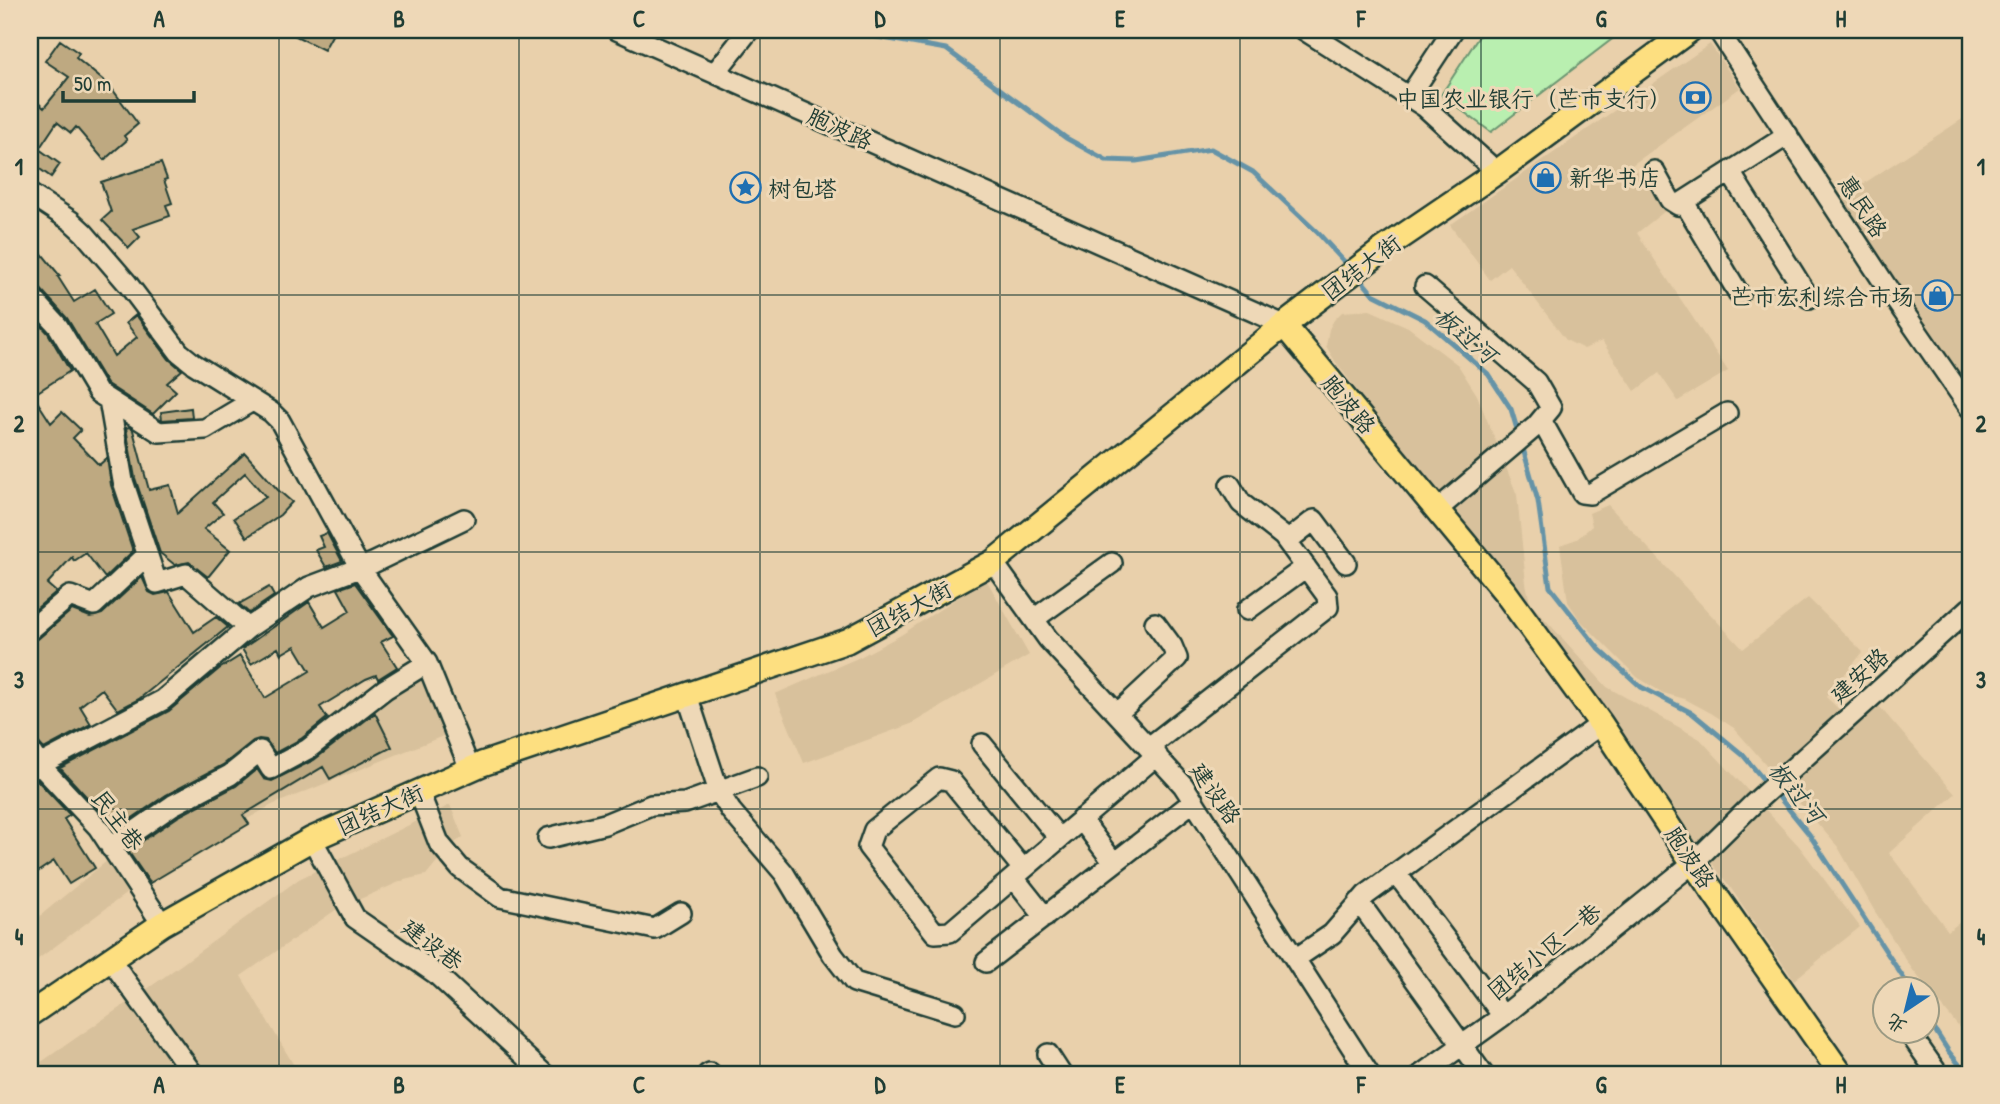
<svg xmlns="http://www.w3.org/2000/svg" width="2000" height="1104" font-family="'Patrick Hand','LXGW WenKai TC',sans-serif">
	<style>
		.built { fill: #d8c19c }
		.green { fill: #b9efb0; stroke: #6c9672; stroke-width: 2 }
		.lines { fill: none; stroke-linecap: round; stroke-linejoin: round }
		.stream { stroke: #6593a7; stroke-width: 5 }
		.building { fill: #bea981; stroke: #1f3d34; stroke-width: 2 }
		.minor-casing { stroke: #1f3d34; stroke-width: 24 }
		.major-casing { stroke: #1f3d34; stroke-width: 28 }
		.minor { stroke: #eed8b7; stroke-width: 19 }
		.major { stroke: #fddf80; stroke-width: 23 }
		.grid { fill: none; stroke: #1f3d34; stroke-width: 2; stroke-opacity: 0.55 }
		.labels { text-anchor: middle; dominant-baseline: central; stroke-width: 6; stroke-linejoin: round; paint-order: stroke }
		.poi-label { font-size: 23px; fill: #1f3d34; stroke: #eed8b7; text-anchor: end }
		.street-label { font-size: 23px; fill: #1f3d34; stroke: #eed8b7 }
		.water-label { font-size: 24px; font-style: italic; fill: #2b4b47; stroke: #eed8b7 }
		.neatline { fill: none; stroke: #1f3d34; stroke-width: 2.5 }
		.grid-label { font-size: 23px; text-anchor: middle; font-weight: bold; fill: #1f3d34 }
	</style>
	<rect width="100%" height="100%" fill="#e9d0ab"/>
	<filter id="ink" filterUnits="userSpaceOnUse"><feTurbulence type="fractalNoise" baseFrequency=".0143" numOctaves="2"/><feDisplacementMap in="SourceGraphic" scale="14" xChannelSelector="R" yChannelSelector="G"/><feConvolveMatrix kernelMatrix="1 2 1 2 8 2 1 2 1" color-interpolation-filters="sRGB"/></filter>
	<g filter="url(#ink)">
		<path class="built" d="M1710,44L1740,88L1632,165L1665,211L1637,233L1728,371L1678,401L1659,373L1635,391L1602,341L1584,349L1566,340L1509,265L1490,280L1450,225Z
			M1970,114V391L1837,201Z
			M1370,310L1408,327L1458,365L1477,395L1517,495L1526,583L1530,603L1607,687L1700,739L1799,846L1860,927L1794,980L1730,887L1335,361L1326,346L1329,329L1334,320L1342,312Z
			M1608,505L1743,649L1808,598L1863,652L1826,697L1843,713L1866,691L1955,794L1889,853L1948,931L1970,915V1041L1912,969L1874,910L1838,847L1734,728L1711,713L1685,699L1663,693L1637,677L1580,620L1568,602L1560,545L1577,539L1592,526L1589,513Z
			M986,579L1029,655L911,724L804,763L775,694L860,657L901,635Z
			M417,673L448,734L272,805L159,869L30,965V924L119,851L109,835Z
			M450,805L463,837L449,847L426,875L404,880L337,909L241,976L299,1074H30L34,1067L160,980L299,879Z"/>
		<path class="green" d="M1483,30H1624L1491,132L1441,95Z"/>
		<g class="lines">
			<path class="stream" d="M838,30L946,49L1066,138L1106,160L1136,161L1211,149L1253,172L1318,233L1350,268
				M1357,275L1373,294L1425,320L1488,374L1511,409L1519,436
				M1522,445L1538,501L1550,587L1599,649L1641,687L1692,713L1743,755L1767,784
				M1774,791L1809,834L1910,988
				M1926,1016L1949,1052L1967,1074"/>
		</g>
		<path class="building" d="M284,30H335L324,50Z
			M60,40L79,53L76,58L110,86L138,124L124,136L127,140L104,160L76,127L71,133L57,122L39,149L60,164L51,177L30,162V96L44,108L69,77L45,61Z
			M161,163L167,179L164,180L172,203L166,205L170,216L133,229L140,237L129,248L102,220L111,212L101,182Z
			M30,239L60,276L58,277L74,302L95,289L111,314L95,324L114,356L137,337L126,323L136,315L169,359L182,370L167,383L176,391L153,414L107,384L67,318L39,287L30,283Z
			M30,313L48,333L70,371L33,395L51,423L62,412L81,430L73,438L99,465L107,458L111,485L133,551L105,578L86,553L74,561L72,557L47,584L56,592L30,614Z
			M191,408L192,418L162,420L161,412Z
			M129,427L133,430L149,490L170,485L178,513L245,453L278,490L292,502L280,515L247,537L234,518L266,497L245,473L213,502L223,513L204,529L230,550L208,577L189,562L175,565L160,553L135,478L126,428Z
			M327,533L342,561L326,567L316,550L324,547L319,536Z
			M142,577L149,592L155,595L169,592L194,632L216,617L228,627L139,699L118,710L102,689L80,706L91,724L44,749L36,740L30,739V686L36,682L30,672V642L38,639L72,610L90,617L102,614Z
			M355,583L393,636L381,642L397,667L378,679L376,675L366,679L320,707L327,718L301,739L275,753L266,740L259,739L253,741L223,765L166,795L115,830L107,819L60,768L169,711L219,669L240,656L265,698L310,671L295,646L281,654L278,648L251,664L242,649L309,602L324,627L350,611L338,589Z
			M269,587L274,596L249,613L239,604Z
			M375,713L392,747L330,779L323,767L243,815L249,824L150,883L128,851L179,816L236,786L257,769L264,779L272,781L314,760Z
			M37,780L70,815L64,819L95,868L69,884L54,861L30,877V782Z"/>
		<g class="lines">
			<defs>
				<path id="minor" d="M617,30L1284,325
					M1304,30L1425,107L1497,172
					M1718,30L1894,298L1970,408
					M715,73L749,30
					M1409,97L1453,30
					M1654,171L1670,200L1678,205L1788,135
					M1730,172L1809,298
					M30,194L71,221L84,233L127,283L179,352L194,364L271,412L280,421L360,568L427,663L470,769
					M1684,202L1739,294
					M1425,286L1536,382L1551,408L1536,426L1437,510
					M30,295L58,326L98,393L159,432L205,429L252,401
					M109,400L123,481L157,583L186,574L248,628
					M1541,420L1582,493L1590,494L1727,413
					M1287,541L1314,520L1346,563
					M993,562L1048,639L1183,785L1369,1074
					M1247,610L1306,567
					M1034,619L1112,563
					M30,630L70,596L94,605L147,555
					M687,695L719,792L731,811L784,873L833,955L854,982L955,1013
					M1118,713L1177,658L1172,646L1155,623
					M982,744L1059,838
					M1149,747L1328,607L1327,596L1283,536L1241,503L1230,485
					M30,751L39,764L98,827L162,924
					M30,770L163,700L248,628L309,587L373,563L464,519
					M419,792L439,843L460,868L500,897L655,929L681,913
					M1081,819L1114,863
					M548,838L605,824L651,805L685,803L757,777
					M312,839L355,918L436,974L544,1074
					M111,848L173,805L230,775L260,751L271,769L308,749L385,689L427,663
					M1023,869L951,781L939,778L874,830L868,847L935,933L950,932L1157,755
					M1396,873L1503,1016
					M1014,878L1045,917
					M1359,902L1483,1074
					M110,959L193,1074
					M1295,959L1332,934L1366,895L1601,724
					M986,962L1194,801
					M1910,1034L1938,1074
					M1048,1054L1061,1074
					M708,1074L710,1073
					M1422,1074L1503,1016L1693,863L1753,804L1970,608"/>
				<path id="major" d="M1284,325L1505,592L1601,724L1693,863L1841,1074
					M30,1014L162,924L312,839L482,764L847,641L993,562L1284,325L1385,248L1497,172L1690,30"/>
			</defs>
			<use href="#minor" class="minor-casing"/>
			<use href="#major" class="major-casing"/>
			<use href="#minor" class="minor"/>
			<use href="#major" class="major"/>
		</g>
	</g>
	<path class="grid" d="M279,30V1074M519,30V1074M760,30V1074M1000,30V1074M1240,30V1074M1481,30V1074M1721,30V1074M30,295H1970M30,552H1970M30,809H1970"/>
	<defs>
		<symbol id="bank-ring" viewBox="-11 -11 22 22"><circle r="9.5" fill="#eed8b7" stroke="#1f6fb2" stroke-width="1.5"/><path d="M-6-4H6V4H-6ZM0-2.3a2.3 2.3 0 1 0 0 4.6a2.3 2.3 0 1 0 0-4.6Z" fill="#1f6fb2"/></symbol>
		<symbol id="shop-ring" viewBox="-11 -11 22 22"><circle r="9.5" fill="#eed8b7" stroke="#1f6fb2" stroke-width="1.5"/><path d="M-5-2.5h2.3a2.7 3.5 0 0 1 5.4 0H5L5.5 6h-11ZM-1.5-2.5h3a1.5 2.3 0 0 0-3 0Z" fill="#1f6fb2"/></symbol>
		<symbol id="sight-ring" viewBox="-11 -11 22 22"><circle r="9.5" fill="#eed8b7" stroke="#1f6fb2" stroke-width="1.5"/><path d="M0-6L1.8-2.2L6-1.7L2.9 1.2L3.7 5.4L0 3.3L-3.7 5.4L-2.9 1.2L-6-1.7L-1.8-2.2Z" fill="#1f6fb2"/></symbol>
	</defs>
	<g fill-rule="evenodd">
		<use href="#bank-ring" x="1678" y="80" width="35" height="35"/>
		<use href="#shop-ring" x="1528" y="160" width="35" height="35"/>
		<use href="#sight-ring" x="728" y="170" width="35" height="35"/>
		<use href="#shop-ring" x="1920" y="278" width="35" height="35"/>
	</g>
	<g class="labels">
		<g class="poi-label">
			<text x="1672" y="98">中国农业银行（芒市支行）</text>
			<text x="1569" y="177" text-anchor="start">新华书店</text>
			<text x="768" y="188" text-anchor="start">树包塔</text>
			<text x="1914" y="296">芒市宏利综合市场</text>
		</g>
		<g class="street-label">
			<text transform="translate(840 128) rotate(24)">胞波路</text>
			<text transform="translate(1863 206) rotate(57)">惠民路</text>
			<text transform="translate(1361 267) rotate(-37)">团结大街</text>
			<text transform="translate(1349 404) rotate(50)">胞波路</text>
			<text transform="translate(909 608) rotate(-28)">团结大街</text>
			<text transform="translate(1859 675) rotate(-42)">建安路</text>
			<text transform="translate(1216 793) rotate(55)">建设路</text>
			<text transform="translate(380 809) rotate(-24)">团结大街</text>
			<text transform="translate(118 820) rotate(53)">民主巷</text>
			<text transform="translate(1690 857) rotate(56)">胞波路</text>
			<text transform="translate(433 944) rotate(37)">建设巷</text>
			<text transform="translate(1544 951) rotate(-39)">团结小区一巷</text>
		</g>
		<g class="water-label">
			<text transform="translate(1466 335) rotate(40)">板过河</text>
			<text transform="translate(1797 792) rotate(51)">板过河</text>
		</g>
	</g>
	<rect width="2000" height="1104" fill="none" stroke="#eed8b7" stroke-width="77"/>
	<g transform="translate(1906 1010) rotate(215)"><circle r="33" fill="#eed8b7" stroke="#9b9a83" stroke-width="2"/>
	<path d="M0-5L12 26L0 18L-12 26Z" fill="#1f6fb2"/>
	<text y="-10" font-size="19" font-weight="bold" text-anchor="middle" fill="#1f3d34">北</text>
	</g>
	<path d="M63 91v10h131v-10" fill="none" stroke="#1f3d34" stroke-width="3.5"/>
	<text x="74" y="91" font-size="21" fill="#1f3d34" stroke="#eed8b7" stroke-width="5" paint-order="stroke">50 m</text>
	<rect x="38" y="38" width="1924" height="1028" class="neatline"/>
	<g class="grid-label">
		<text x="159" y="27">A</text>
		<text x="399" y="27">B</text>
		<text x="639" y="27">C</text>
		<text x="880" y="27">D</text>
		<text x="1120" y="27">E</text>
		<text x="1361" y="27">F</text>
		<text x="1601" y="27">G</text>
		<text x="1841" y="27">H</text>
		<text x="19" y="175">1</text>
		<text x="1981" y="175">1</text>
		<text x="19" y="432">2</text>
		<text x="1981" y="432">2</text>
		<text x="19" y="688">3</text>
		<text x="1981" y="688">3</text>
		<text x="19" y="945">4</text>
		<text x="1981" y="945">4</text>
		<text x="159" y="1093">A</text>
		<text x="399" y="1093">B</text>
		<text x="639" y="1093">C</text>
		<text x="880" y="1093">D</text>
		<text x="1120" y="1093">E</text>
		<text x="1361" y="1093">F</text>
		<text x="1601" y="1093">G</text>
		<text x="1841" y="1093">H</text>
	</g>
</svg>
